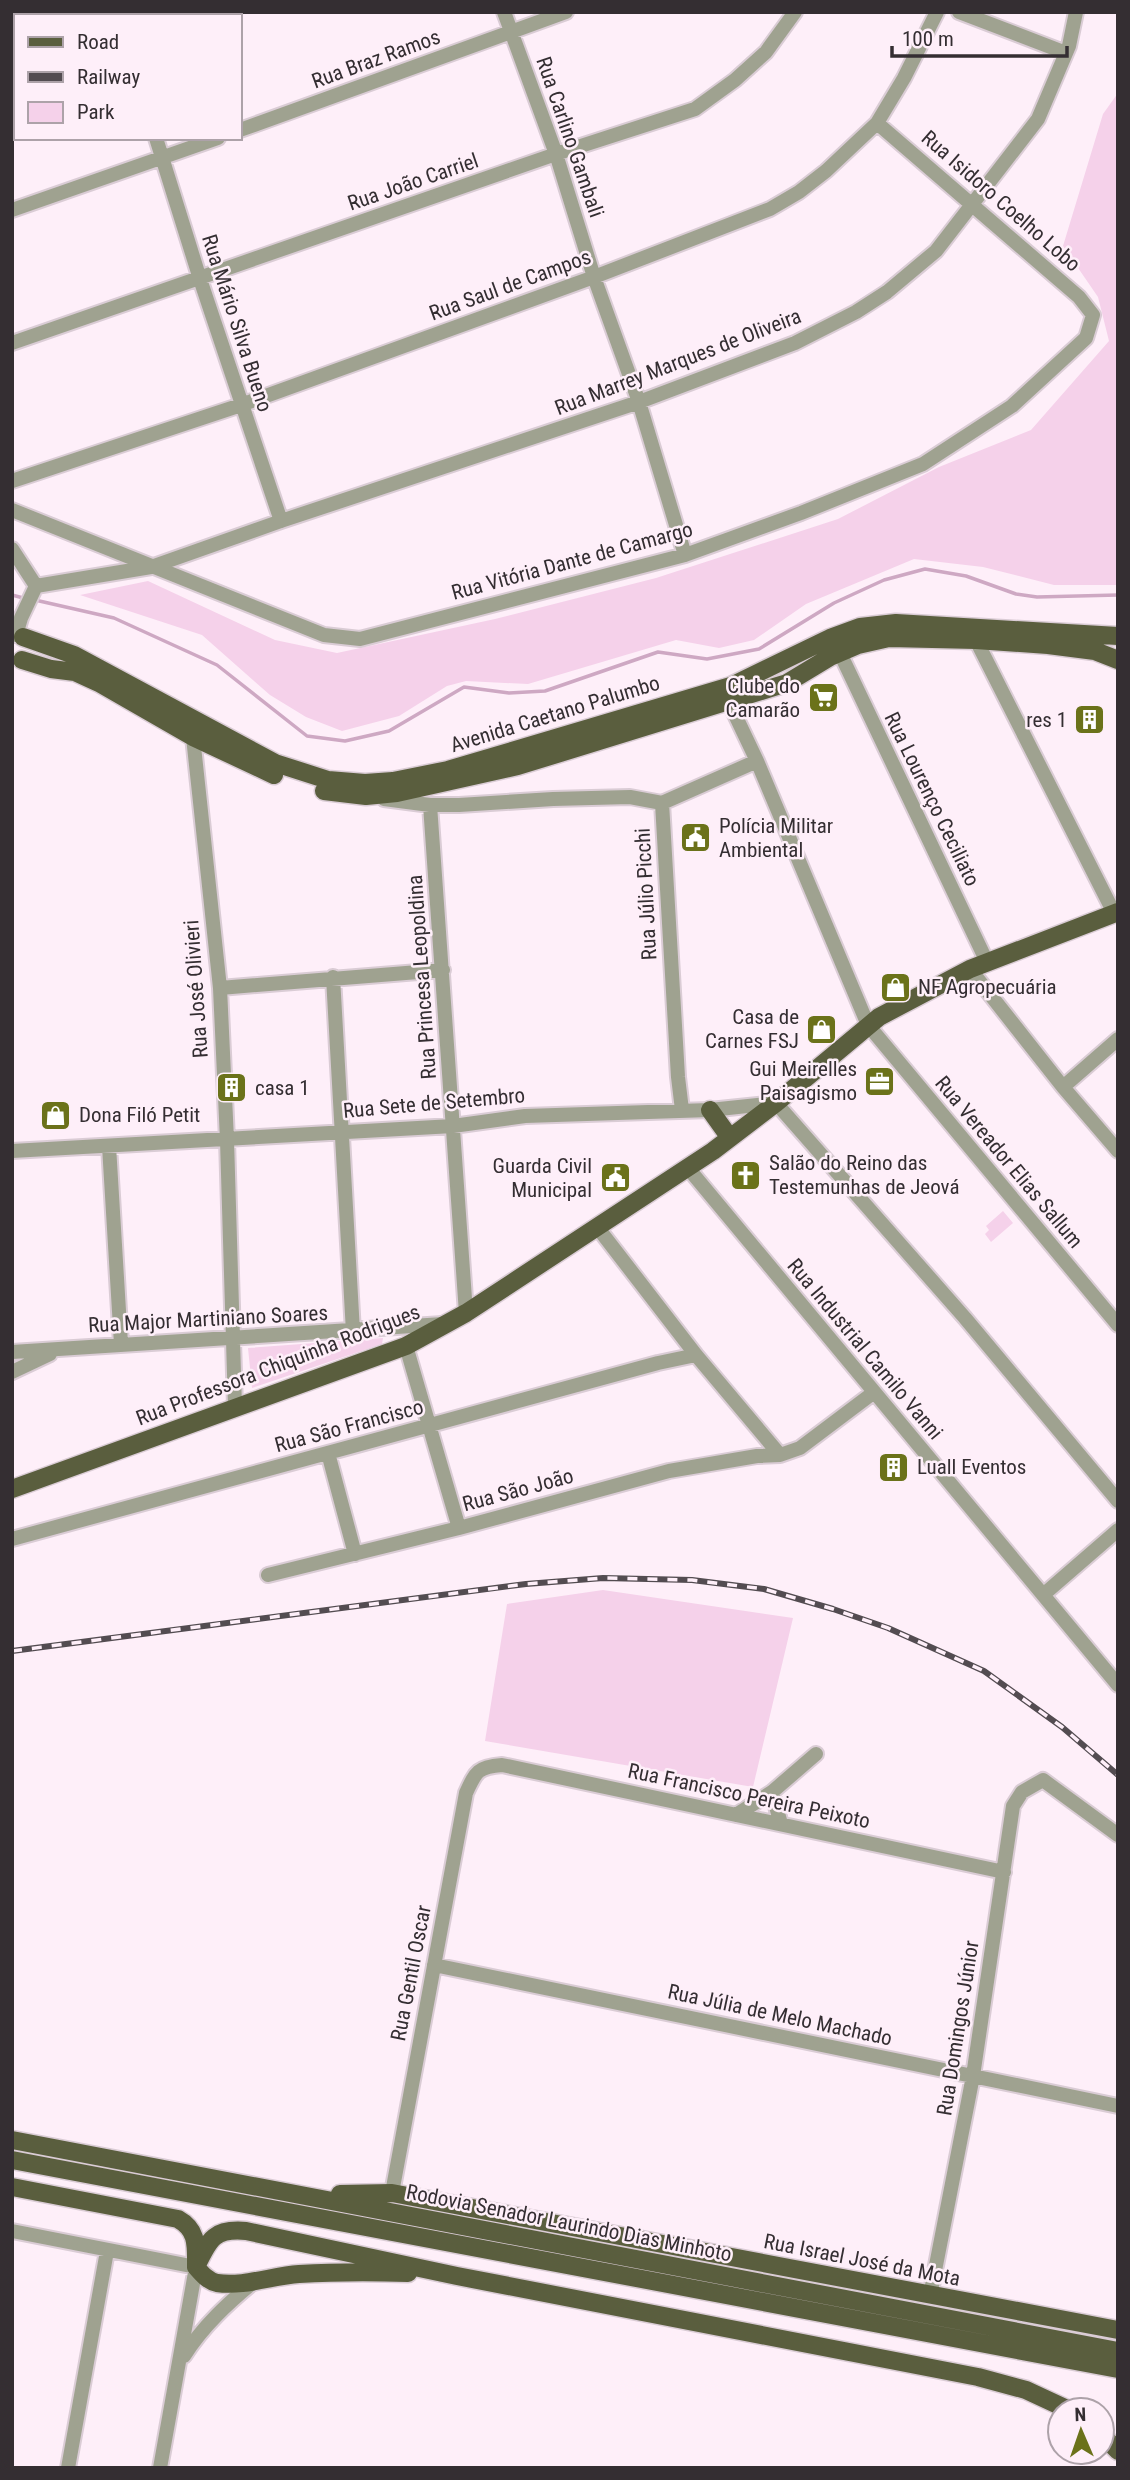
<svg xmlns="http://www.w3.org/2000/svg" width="1130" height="2480" font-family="'Roboto Condensed',sans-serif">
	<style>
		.green { fill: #f5d1ea }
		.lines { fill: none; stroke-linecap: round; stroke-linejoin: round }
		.stream { stroke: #cea8c3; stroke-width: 3.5 }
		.minor-casing { stroke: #daccd5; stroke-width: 18 }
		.major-casing { stroke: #daccd5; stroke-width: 21 }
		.minor { stroke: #9fa290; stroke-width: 14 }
		.major { stroke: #5a5e3e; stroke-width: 18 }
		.rail-casing { stroke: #534c51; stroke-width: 6 }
		.rail { stroke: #feeff9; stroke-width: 3.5; stroke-dasharray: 10; stroke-linecap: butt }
		.labels { text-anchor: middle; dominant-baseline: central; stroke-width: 5; stroke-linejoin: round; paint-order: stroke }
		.street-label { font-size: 21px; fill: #342e32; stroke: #feeff9 }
		.poi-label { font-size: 21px; fill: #342e32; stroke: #feeff9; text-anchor: start }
	</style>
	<rect width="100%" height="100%" fill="#feeff9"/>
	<path class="green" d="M1118,93V585H1054L983,567L914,559L806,604L754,640L719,648L676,640L528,684L466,681L447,686L399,716L342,731L306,717L270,695L202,635L80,595L148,581L275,640L337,653L495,619L656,578L838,519L939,467L1031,430L1109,341L1098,297L1063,246L1103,114Z
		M1003,1211L1013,1223L991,1242L985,1234L989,1230L986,1226Z
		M383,1338L382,1344L252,1388L248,1348Z
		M603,1590L793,1618L753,1787L485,1741L507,1604Z"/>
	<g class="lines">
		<path class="stream" d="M12,595L27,599
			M35,600L114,618L217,665L307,736L345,741L389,731L464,687L509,693L545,691L658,652L707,659L759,649L834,603L884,580L925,569L966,576L1016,594L1037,597L1118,595"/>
		<defs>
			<path id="minor" d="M114,12L115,16
				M504,12L556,154L594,277L639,402L685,555
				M959,12L1066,53
				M158,16L168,12
				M12,66L16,65
				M240,130L566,12
				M156,138L200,279L281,521
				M12,210L218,138
				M12,343L556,154L695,109L735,80L766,52L795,12
				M12,481L241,405L594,277L770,209L799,192L826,171L877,123L904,78L937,12
				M12,510L324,635L360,639L685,555L801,513L923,464L1012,406L1086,338L1093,315L1079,297L877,123
				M12,549L36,586
				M36,586L151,567L281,521L639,402L795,343L856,312L887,292L936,251L1038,119L1069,46L1076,12
				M16,635L21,618L36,586
				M976,640L1114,913
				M840,653L987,962
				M729,702L757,761L868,1025L1118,1325
				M193,737L220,988L227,1140L235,1407
				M384,799L430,805H459L553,799L630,797L662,803L678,1077L682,1110
				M662,803L757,761
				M430,805L466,1313
				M970,969L1063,1087L1118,1151
				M333,977L353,1332
				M220,988L443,970
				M1063,1087L1118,1039
				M109,1146L121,1344
				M12,1151L453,1126L525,1116L710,1110L776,1103L965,1318L1118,1501
				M688,1168L1118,1685
				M598,1228L696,1355L780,1455
				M406,1346L459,1528
				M12,1352L443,1324
				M12,1372L50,1354
				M328,1453L355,1554
				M12,1539L658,1363L696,1355
				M268,1575L459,1528L669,1471L757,1456L780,1455L800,1448L873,1393
				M1043,1595L1118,1530
				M772,1792L816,1754
				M736,1815L772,1792L781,1824
				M434,1965L1118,2106
				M392,2193L466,1793C476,1771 478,1767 502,1765L1004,1872
				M12,2231L196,2267L160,2468
				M930,2296L973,2076L1013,1806L1022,1792L1043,1780L1118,1835
				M184,2356C203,2326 228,2303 256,2280
				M68,2468L107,2251"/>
			<path id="major" d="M23,637L74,655L275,763L328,780L365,783L393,781L448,770L731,686L830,638L860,627L896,623L1118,636
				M22,660L51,669L75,672L99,683L193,737L274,775
				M324,791L366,796L397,793L518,766L787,683L830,657L858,645L889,638L976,640L1048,645L1095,651L1118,660
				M710,1110L730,1138
				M12,1489L406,1346L466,1313L713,1151L776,1103L879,1017L970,969L1118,912
				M12,2140L1118,2351
				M12,2160L1118,2369
				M12,2187L178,2219C198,2230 196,2246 196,2267C202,2274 208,2281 217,2283C243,2287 272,2276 299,2274C335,2272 372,2272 408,2273
				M340,2194L392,2193L1118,2330
				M196,2267C209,2240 213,2228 246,2231L457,2276L978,2377L1026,2390L1069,2410
				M1102,2435L1118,2451"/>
		</defs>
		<use href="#minor" class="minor-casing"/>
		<use href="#major" class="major-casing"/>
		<use href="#minor" class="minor"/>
		<use href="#major" class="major"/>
		<defs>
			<path id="rail" d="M12,1651L526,1584L603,1578L692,1580L764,1589L833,1609L888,1628L984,1671L1062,1727L1118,1775"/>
		</defs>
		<use href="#rail" class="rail-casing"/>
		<use href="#rail" class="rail"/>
	</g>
	<defs>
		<symbol id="supermarket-square" viewBox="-11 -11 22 22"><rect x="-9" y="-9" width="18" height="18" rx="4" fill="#6b721a" stroke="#feeff9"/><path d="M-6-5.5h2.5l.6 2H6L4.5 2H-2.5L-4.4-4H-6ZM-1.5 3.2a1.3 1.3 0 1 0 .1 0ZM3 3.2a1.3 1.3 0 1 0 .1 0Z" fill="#fff"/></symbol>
		<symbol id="building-square" viewBox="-11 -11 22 22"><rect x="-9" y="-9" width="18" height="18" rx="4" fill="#6b721a" stroke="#feeff9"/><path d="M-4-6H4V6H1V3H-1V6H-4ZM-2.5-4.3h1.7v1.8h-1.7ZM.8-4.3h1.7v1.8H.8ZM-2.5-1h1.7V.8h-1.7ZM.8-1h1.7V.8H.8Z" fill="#fff"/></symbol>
		<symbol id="civic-square" viewBox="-11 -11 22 22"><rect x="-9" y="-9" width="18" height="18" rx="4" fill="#6b721a" stroke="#feeff9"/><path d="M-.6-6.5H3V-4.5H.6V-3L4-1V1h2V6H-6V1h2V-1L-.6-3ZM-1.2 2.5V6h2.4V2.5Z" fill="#fff"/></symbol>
		<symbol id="shop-square" viewBox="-11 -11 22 22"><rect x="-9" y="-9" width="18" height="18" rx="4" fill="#6b721a" stroke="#feeff9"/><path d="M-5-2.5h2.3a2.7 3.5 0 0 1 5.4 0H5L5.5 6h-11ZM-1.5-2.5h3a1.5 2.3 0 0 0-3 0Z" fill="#fff"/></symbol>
		<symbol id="office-square" viewBox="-11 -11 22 22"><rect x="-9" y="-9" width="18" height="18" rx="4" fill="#6b721a" stroke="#feeff9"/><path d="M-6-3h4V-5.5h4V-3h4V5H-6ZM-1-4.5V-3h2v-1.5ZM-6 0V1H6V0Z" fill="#fff"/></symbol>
		<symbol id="church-square" viewBox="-11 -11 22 22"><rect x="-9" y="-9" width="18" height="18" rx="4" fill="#6b721a" stroke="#feeff9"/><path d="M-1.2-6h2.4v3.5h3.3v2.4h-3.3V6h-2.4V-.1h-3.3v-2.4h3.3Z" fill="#fff"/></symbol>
	</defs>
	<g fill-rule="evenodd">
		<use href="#supermarket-square" x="806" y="680" width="35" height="35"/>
		<use href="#building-square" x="1072" y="702" width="35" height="35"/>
		<use href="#civic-square" x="678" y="820" width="35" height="35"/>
		<use href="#shop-square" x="878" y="970" width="35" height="35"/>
		<use href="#shop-square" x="804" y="1012" width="35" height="35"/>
		<use href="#office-square" x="862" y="1064" width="35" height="35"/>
		<use href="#building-square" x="214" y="1070" width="35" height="35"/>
		<use href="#shop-square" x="38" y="1098" width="35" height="35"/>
		<use href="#church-square" x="728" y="1158" width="35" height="35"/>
		<use href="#civic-square" x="598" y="1160" width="35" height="35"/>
		<use href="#building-square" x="876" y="1450" width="35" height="35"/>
	</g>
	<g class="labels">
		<g class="street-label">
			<text transform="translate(376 59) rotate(-20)">Rua Braz Ramos</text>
			<text transform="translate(570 137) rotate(71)">Rua Carlino Gambali</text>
			<text transform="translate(413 182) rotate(-19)">Rua João Carriel</text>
			<text transform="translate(1001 201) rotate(41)">Rua Isidoro Coelho Lobo</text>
			<text transform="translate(510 285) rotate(-20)">Rua Saul de Campos</text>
			<text transform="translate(237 323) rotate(72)">Rua Mário Silva Bueno</text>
			<text transform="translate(678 362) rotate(-21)">Rua Marrey Marques de Oliveira</text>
			<text transform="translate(572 561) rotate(-15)">Rua Vitória Dante de Camargo</text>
			<text transform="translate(555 714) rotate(-17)">Avenida Caetano Palumbo</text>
			<text transform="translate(932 799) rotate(64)">Rua Lourenço Ceciliato</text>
			<text transform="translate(646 894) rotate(-93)">Rua Júlio Picchi</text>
			<text transform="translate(422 977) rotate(-94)">Rua Princesa Leopoldina</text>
			<text transform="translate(196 989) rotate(-94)">Rua José Olivieri</text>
			<text transform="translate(434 1103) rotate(-5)">Rua Sete de Setembro</text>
			<text transform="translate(1009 1162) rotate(50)">Rua Vereador Elias Sallum</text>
			<text transform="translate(208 1319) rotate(-3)">Rua Major Martiniano Soares</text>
			<text transform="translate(865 1349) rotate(50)">Rua Industrial Camilo Vanni</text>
			<text transform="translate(278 1365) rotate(-21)">Rua Professora Chiquinha Rodrigues</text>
			<text transform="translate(349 1426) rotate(-15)">Rua São Francisco</text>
			<text transform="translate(518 1490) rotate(-15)">Rua São João</text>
			<text transform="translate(749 1796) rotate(12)">Rua Francisco Pereira Peixoto</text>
			<text transform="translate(411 1973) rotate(-79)">Rua Gentil Oscar</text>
			<text transform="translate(780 2015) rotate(12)">Rua Júlia de Melo Machado</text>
			<text transform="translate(958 2028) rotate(-81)">Rua Domingos Júnior</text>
			<text transform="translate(569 2223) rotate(11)">Rodovia Senador Laurindo Dias Minhoto</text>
			<text transform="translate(862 2260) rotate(11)">Rua Israel José da Mota</text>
		</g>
		<g class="poi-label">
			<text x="800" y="686" text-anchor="end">Clube do<tspan x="800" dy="24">Camarão</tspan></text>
			<text x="1067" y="720" text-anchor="end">res 1</text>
			<text x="719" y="826">Polícia Militar<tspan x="719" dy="24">Ambiental</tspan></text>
			<text x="918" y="987">NF Agropecuária</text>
			<text x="799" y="1017" text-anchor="end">Casa de<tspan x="799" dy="24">Carnes FSJ</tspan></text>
			<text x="857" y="1069" text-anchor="end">Gui Meirelles<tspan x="857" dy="24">Paisagismo</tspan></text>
			<text x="255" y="1088">casa 1</text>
			<text x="79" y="1115">Dona Filó Petit</text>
			<text x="769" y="1163">Salão do Reino das<tspan x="769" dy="24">Testemunhas de Jeová</tspan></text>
			<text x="592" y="1166" text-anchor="end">Guarda Civil<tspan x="592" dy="24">Municipal</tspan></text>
			<text x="917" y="1467">Luall Eventos</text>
		</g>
	</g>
	<rect width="1130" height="2480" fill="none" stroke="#342e32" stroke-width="28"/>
	<rect x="14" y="14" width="228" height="126" fill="#feeff9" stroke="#ada2a9" stroke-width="2"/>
	<rect x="28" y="37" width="35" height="10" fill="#5a5e3e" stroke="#ada2a9" stroke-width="2"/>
	<text x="77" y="49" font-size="21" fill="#342e32">Road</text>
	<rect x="28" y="72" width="35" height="10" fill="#534c51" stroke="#ada2a9" stroke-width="2"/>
	<text x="77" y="84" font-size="21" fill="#342e32">Railway</text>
	<rect x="28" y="102" width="35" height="21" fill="#f5d1ea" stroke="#ada2a9" stroke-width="2"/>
	<text x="77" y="119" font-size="21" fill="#342e32">Park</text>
	<g transform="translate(1081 2431) rotate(358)"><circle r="33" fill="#feeff9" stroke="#ada2a9" stroke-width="2"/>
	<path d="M0-5L12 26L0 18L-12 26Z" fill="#6b721a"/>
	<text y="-10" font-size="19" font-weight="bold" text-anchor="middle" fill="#342e32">N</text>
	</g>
	<path d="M892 46v10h175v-10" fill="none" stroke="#342e32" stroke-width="3.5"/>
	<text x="902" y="46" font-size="21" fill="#342e32" stroke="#feeff9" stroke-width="5" paint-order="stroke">100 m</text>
</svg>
